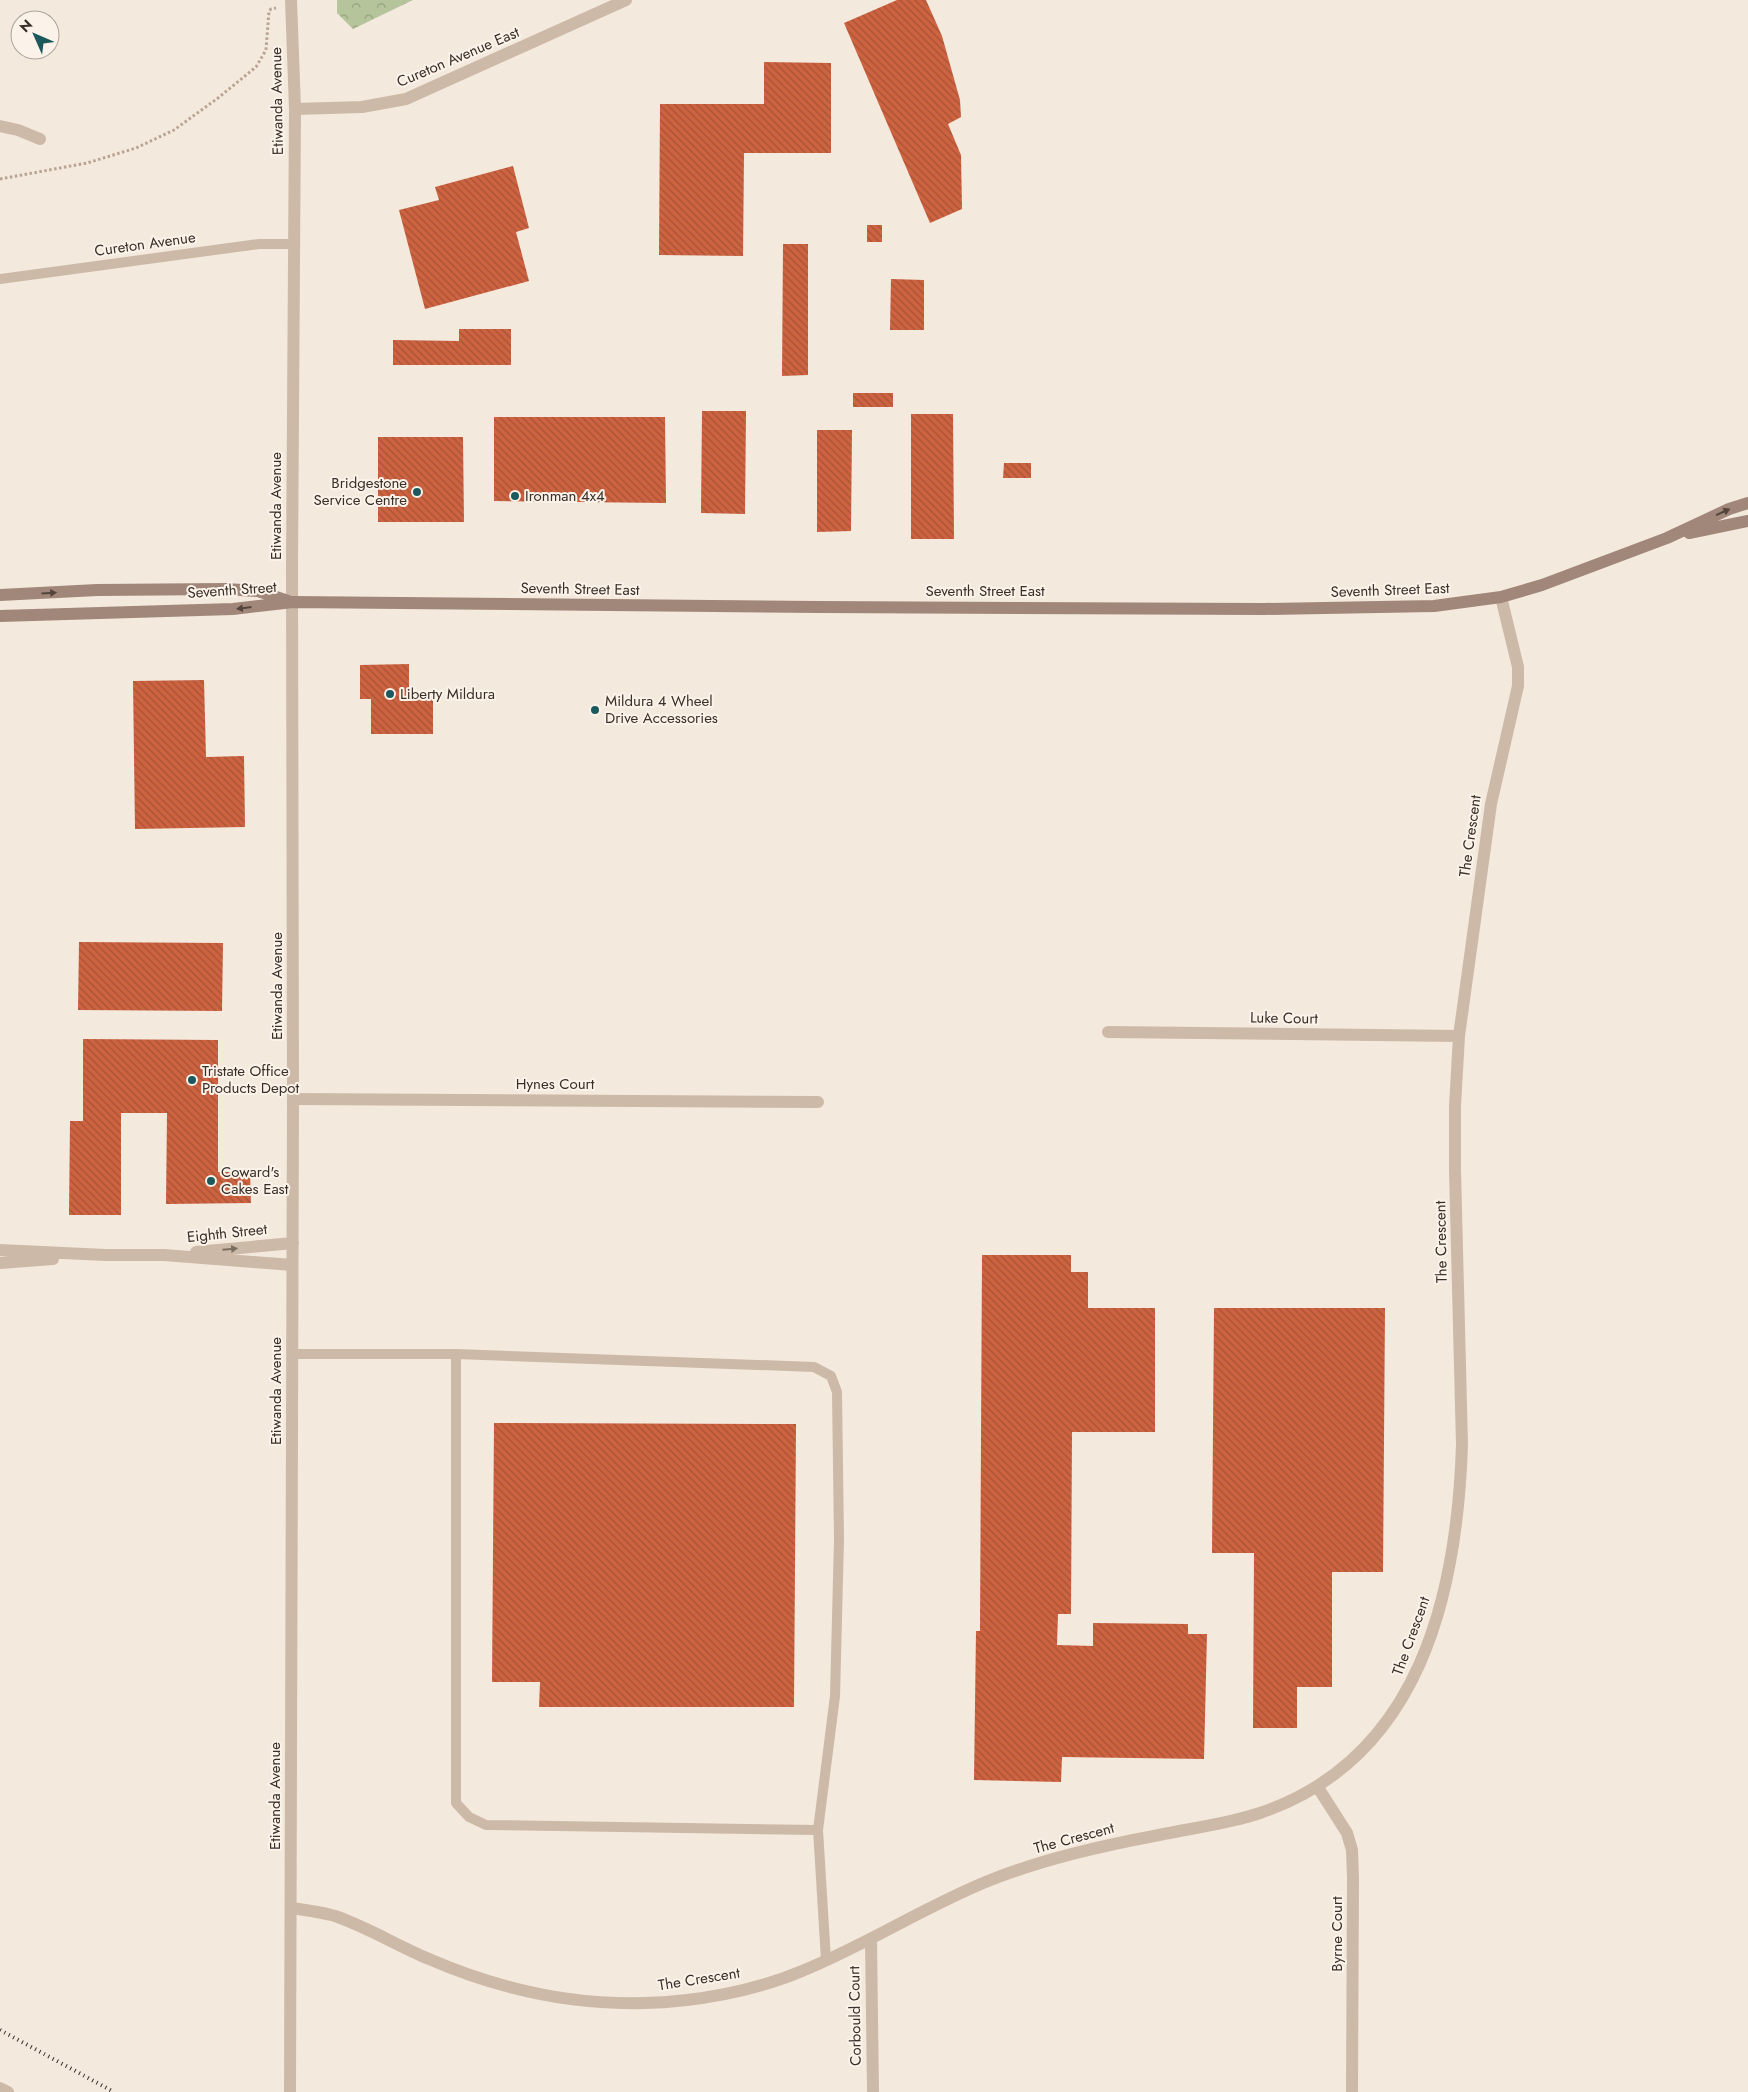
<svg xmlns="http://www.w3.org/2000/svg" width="1748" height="2092" font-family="Jost,sans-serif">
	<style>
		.park { fill: url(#park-crowns) }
		.building { fill: url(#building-back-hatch) }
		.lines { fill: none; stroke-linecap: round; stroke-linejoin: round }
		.path { stroke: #b9a392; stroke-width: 3; stroke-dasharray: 2.5 2.5; stroke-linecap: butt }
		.service { stroke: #cdb9a7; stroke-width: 10 }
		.minor { stroke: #cdb9a7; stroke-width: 12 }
		.tertiary { stroke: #cdb9a7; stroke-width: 12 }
		.secondary { stroke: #a18779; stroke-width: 12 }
		.rail { stroke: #392e28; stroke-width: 4; stroke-dasharray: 1 4; stroke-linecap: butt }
		.oneway { fill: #53443c }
		.oneway2 { fill: #7c6d61 }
		.poi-dot { fill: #1b595d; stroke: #fbf3e9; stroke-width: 2 }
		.labels { text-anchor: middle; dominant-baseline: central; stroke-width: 4; stroke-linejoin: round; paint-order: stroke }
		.street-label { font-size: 15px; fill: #392e28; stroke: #fbf3e9 }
		.poi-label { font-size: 15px; fill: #392e28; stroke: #fbf3e9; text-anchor: start }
	</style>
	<defs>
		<pattern id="park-crowns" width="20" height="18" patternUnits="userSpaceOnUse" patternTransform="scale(1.25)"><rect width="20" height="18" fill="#b6c49b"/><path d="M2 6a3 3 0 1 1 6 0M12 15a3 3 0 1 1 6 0" fill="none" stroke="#95a07e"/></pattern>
		<pattern id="building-back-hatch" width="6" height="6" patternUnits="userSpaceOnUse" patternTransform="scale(1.25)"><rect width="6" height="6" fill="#cd6341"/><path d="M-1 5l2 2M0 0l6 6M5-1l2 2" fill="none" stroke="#a75236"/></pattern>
	</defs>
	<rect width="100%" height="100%" fill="#f4e9dd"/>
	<path class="park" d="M337,0H413L353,29L337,13Z"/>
	<path class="building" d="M897,0H926L942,36L960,100L961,117L948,124L961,155L962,209L930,223L844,23Z
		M764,62L831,63V153H744L743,256L659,255L660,104H764Z
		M513,166L529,228L516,232L529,281L425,309L399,210L439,200L435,187Z
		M867,225H882V242H867Z
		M783,244H808V375L782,376Z
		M891,279L924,280V330H890Z
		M459,329H511V365H393V340L459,341Z
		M853,393H893V407H853Z
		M702,411H746L745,514L701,513Z
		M911,414H953L954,539H911Z
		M494,417H665L666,503L494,501Z
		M817,430H852L851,531L817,532Z
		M378,437H463L464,522H378Z
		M1004,463H1031V478H1003Z
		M409,664V696H433V734H371V699H360V665Z
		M204,680L206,757L244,756L245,827L135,829L133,681Z
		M79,942L223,943L222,1011L78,1010Z
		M83,1039L218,1040V1172H250L251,1203L166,1204L167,1113H121V1215H69L70,1121H83Z
		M982,1255H1071V1272H1088V1308H1155V1432H1072L1071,1614H1058L1057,1645L1093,1646V1623L1188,1624V1634H1207L1204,1759L1062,1757L1061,1782L974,1780L976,1631H980Z
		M1214,1308H1385L1383,1572H1332V1687H1297V1728H1253L1254,1553H1212Z
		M494,1423L796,1424L794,1707H539L540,1682H492Z"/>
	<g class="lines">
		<path class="path" d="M0,179L87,163L136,148L174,130L218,98L256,67L266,50L269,11L271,9L276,8"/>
		<path class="service" d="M0,279L259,244H294
			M292,1354H456L814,1367L831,1376L837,1392L839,1539L835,1696L818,1830L826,1960
			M456,1354V1803L469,1817L486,1825L818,1830"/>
		<path class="minor" d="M295,109L362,107L406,99L626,0
			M0,126L18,130L40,139
			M1108,1032L1459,1036
			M293,1099L818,1102
			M1317,1786L1347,1833L1352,1850L1353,1878L1352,2092
			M291,1908C306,1910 321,1912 335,1916C367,1927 398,1946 429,1959C496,1988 570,2005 644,2003C695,2002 755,1991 802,1971C866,1945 924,1907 988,1881C1043,1859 1101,1846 1159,1835C1192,1828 1227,1824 1260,1813C1420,1759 1457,1595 1462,1445L1455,1170V1106L1459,1036L1491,804L1518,686V667L1501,597
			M871,1939L873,2092
			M0,2088L8,2092"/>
		<path class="tertiary" d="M0,1250L105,1255H164L292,1265
			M196,1252L293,1243
			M0,1263L53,1259
			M290,2092L293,1099L292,566L295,109L291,0"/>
		<path class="secondary" d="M1689,533L1748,521
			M0,595L97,590L225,589L258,591L288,601
			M0,616L233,609L293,602L819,607L1264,609L1434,606L1501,597L1542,585L1667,538L1729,509L1748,503"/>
		<path class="rail" d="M0,2030L114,2092"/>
	</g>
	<defs><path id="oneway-solid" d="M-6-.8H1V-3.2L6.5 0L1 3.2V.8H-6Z" transform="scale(1.25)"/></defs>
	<g class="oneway">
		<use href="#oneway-solid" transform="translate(1723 512) rotate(-24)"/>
		<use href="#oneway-solid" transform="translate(49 593) rotate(-3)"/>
		<use href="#oneway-solid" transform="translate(244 608) rotate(173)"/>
	</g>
	<use class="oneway2" href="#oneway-solid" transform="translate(230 1249) rotate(-5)"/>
	<g class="poi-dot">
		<circle cx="417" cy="492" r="5"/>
		<circle cx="515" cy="496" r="5"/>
		<circle cx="390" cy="694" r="5"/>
		<circle cx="595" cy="710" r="5"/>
		<circle cx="192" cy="1080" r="5"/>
		<circle cx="211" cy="1181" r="5"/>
	</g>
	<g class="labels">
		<g class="street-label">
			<text transform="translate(458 57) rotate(-23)">Cureton Avenue East</text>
			<text transform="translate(277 101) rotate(-91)">Etiwanda Avenue</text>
			<text transform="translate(145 244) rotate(-8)">Cureton Avenue</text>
			<text transform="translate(276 506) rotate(-90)">Etiwanda Avenue</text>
			<text transform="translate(580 589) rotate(1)">Seventh Street East</text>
			<text transform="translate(232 590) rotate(-4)">Seventh Street</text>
			<text transform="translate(1390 590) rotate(-2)">Seventh Street East</text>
			<text x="985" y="591">Seventh Street East</text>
			<text transform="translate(1470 836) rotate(-82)">The Crescent</text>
			<text transform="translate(277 986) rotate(-90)">Etiwanda Avenue</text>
			<text transform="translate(1284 1018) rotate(1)">Luke Court</text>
			<text x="555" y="1084">Hynes Court</text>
			<text transform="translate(227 1233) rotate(-6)">Eighth Street</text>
			<text transform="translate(1441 1242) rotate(-91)">The Crescent</text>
			<text transform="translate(276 1391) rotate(-90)">Etiwanda Avenue</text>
			<text transform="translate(1411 1636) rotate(-70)">The Crescent</text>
			<text transform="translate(275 1796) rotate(-90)">Etiwanda Avenue</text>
			<text transform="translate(1074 1838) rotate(-15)">The Crescent</text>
			<text transform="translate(1337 1934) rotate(-90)">Byrne Court</text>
			<text transform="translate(699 1979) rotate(-9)">The Crescent</text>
			<text transform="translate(855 2016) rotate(-91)">Corbould Court</text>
		</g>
		<g class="poi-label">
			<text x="407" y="483" text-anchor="end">Bridgestone<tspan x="407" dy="17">Service Centre</tspan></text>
			<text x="525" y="496">Ironman 4x4</text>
			<text x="400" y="694">Liberty Mildura</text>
			<text x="605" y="701">Mildura 4 Wheel<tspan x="605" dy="17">Drive Accessories</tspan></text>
			<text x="202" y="1071">Tristate Office<tspan x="202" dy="17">Products Depot</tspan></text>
			<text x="221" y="1172">Coward's<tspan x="221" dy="17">Cakes East</tspan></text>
		</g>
	</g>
	<g transform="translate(35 35) rotate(315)"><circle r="24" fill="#fbf3e9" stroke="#ada49c"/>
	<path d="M0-4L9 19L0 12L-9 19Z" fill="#1b595d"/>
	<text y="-8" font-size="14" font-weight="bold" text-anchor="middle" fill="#392e28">N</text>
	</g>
</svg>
